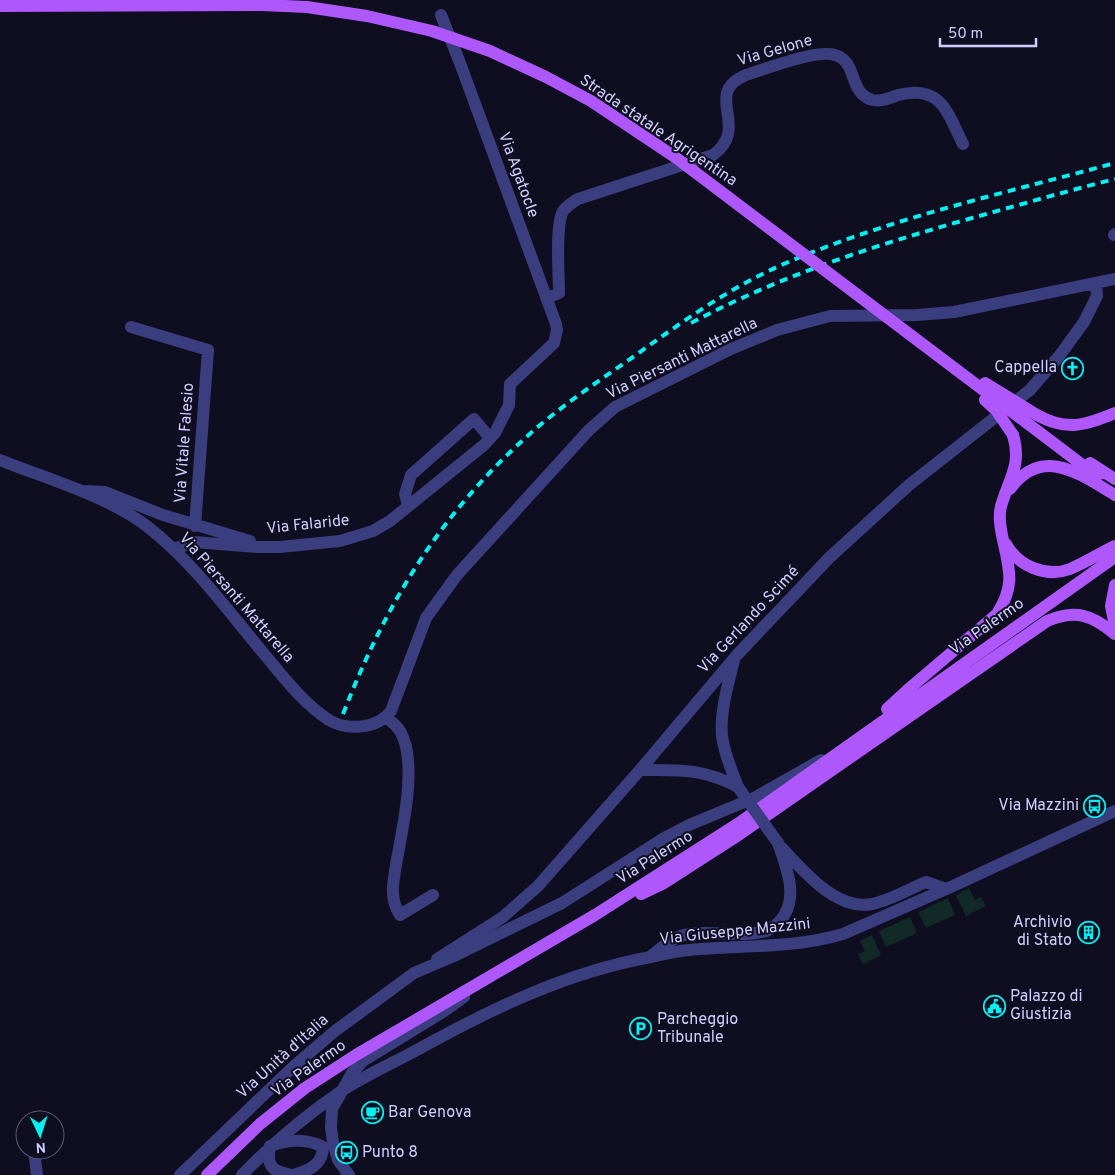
<svg xmlns="http://www.w3.org/2000/svg" width="1115" height="1175" font-family="Overpass,sans-serif">
	<style>
		.green { fill: #112a27 }
		.lines { fill: none; stroke-linecap: round; stroke-linejoin: round }
		.minor { stroke: #3a3d7e; stroke-width: 12 }
		.tertiary { stroke: #3a3d7e; stroke-width: 12 }
		.primary { stroke: #ae58fb; stroke-width: 12 }
		.rail { stroke: #06f0f2; stroke-width: 4; stroke-dasharray: 8 6; stroke-linecap: butt }
		.minor-bridge { stroke: #3a3d7e; stroke-width: 12 }
		.primary-bridge { stroke: #ae58fb; stroke-width: 12 }
		.labels { text-anchor: middle; dominant-baseline: central; stroke-width: 4; stroke-linejoin: round; paint-order: stroke }
		.street-label { font-size: 16px; fill: #cfcefe; stroke: #0f0d20 }
		.poi-label { font-size: 16px; fill: #cfcefe; stroke: #0f0d20; text-anchor: start }
	</style>
	<rect width="100%" height="100%" fill="#0f0d20"/>
	<path class="green" d="M969,888L975,900L981,897L986,906L966,916L956,895Z
		M948,898L955,915L926,928L918,912Z
		M910,917L917,933L886,947L879,931Z
		M872,935L881,955L863,964L858,954L865,951L860,941Z"/>
	<g class="lines">
		<path class="minor" d="M1114,235L1115,234
			M547,298L559,293C559,274 555,226 563,211C567,206 573,202 578,199L713,155C752,126 701,94 746,75C765,69 817,49 835,55C845,58 849,65 852,74C856,85 859,96 872,100C881,102 890,98 898,95C941,84 947,112 963,144
			M131,327L208,350L195,526
			M0,460C47,479 108,496 148,527C194,563 228,611 265,655C285,679 303,703 329,720C347,731 378,729 391,711L426,618L441,597L457,575L589,430L615,407L731,349L777,330L830,316L917,315L954,312L1115,279
			M86,491L105,492L163,515L250,541
			M408,505L405,494L411,475L474,419L490,438
			M174,549L194,542L257,547H280L340,541L373,531L390,521L484,445L495,433L509,405L510,384L554,343L557,330L556,324L460,63L441,15
			M734,661C728,683 718,719 723,742C726,757 732,772 738,787
			M386,717C391,721 397,726 400,731C418,761 403,826 397,859C394,880 388,896 400,915L433,895
			M640,770C678,770 702,768 738,787
			M782,848C803,871 837,911 872,904C891,900 909,889 926,882L946,889
			M650,957C661,948 674,936 689,934C714,930 742,938 766,931C771,930 775,926 779,922C800,900 787,869 778,843
			M437,959L503,917L538,886L640,770L736,656L829,558L909,485L1030,390L1060,355L1084,322L1097,296L1096,283
			M34,1150L37,1175"/>
		<path class="tertiary" d="M180,1175L294,1066L335,1031L414,973L454,956L562,903L664,838L689,825L754,798L821,760
			M242,1175C272,1144 305,1116 340,1092C364,1076 391,1064 417,1050C491,1009 567,972 651,957C664,954 676,951 689,950C740,945 792,949 843,934L953,886L1115,811
			M292,1175C273,1171 266,1168 270,1146C288,1140 305,1138 323,1147C323,1165 309,1170 294,1175
			M349,1175L338,1160L333,1142L331,1128L332,1109L352,1073L363,1061L446,1010L464,997"/>
		<path class="primary" d="M1037,415C1068,432 1085,425 1115,413
			M1027,423L1097,476
			M1090,463L1115,479
			M1010,489C1042,445 1080,474 1115,495
			M1006,544C1018,566 1046,578 1070,569C1085,563 1100,553 1115,546
			M1115,585L1111,606L1115,626
			M887,709L911,687L997,614C1015,586 1010,571 1003,540C1001,531 999,522 1000,513C1000,506 1003,501 1005,494C1014,471 1020,459 1013,435
			M641,894L664,883L734,838L1047,621C1076,609 1092,615 1115,634
			M207,1175L260,1124L305,1088L356,1055L595,915L742,821L1115,557"/>
		<path class="rail" d="M691,323C782,275 873,246 972,218C1019,205 1067,191 1115,179
			M343,714C387,601 441,512 533,431C564,404 599,381 633,357C682,322 730,287 786,263C891,218 1005,193 1115,163"/>
		<path class="minor-bridge" d="M738,787L778,843"/>
		<path class="primary-bridge" d="M0,6L262,5L307,7L367,16L432,31L490,51L546,77L591,101L675,157L1027,423
			M985,383L1037,415
			M985,400L996,410L1013,435"/>
	</g>
	<defs>
		<symbol id="church-ring" viewBox="-11 -11 22 22"><circle r="9.5" fill="#0f0d20" stroke="#06f0f2" stroke-width="1.5"/><path d="M-1.2-6h2.4v3.5h3.3v2.4h-3.3V6h-2.4V-.1h-3.3v-2.4h3.3Z" fill="#06f0f2"/></symbol>
		<symbol id="bus-ring" viewBox="-11 -11 22 22"><circle r="9.5" fill="#0f0d20" stroke="#06f0f2" stroke-width="1.5"/><path d="M-5-6H5V4H4V6H2V4H-2V6H-4V4H-5ZM-3.5-4V0h7V-4ZM-3.5 1.2v1.5H-2V1.2ZM2 1.2v1.5H3.5V1.2Z" fill="#06f0f2"/></symbol>
		<symbol id="building-ring" viewBox="-11 -11 22 22"><circle r="9.5" fill="#0f0d20" stroke="#06f0f2" stroke-width="1.5"/><path d="M-4-6H4V6H1V3H-1V6H-4ZM-2.5-4.3h1.7v1.8h-1.7ZM.8-4.3h1.7v1.8H.8ZM-2.5-1h1.7V.8h-1.7ZM.8-1h1.7V.8H.8Z" fill="#06f0f2"/></symbol>
		<symbol id="civic-ring" viewBox="-11 -11 22 22"><circle r="9.5" fill="#0f0d20" stroke="#06f0f2" stroke-width="1.5"/><path d="M-.6-6.5H3V-4.5H.6V-3L4-1V1h2V6H-6V1h2V-1L-.6-3ZM-1.2 2.5V6h2.4V2.5Z" fill="#06f0f2"/></symbol>
		<symbol id="parking-ring" viewBox="-11 -11 22 22"><circle r="9.5" fill="#0f0d20" stroke="#06f0f2" stroke-width="1.5"/><path d="M-3.5-5.5H1a3.5 3.5 0 0 1 0 7H-1V5.5H-3.5ZM-1-3.4V-.6H.8a1.4 1.4 0 0 0 0-2.8Z" fill="#06f0f2"/></symbol>
		<symbol id="cafe-ring" viewBox="-11 -11 22 22"><circle r="9.5" fill="#0f0d20" stroke="#06f0f2" stroke-width="1.5"/><path d="M-5.5-4.5H6V0H3Q3 3.5 0 3.5H-2.5Q-5.5 3.5-5.5 0ZM3-3.2v2h1.7v-2ZM-6 4.5H4V6H-6Z" fill="#06f0f2"/></symbol>
	</defs>
	<g fill-rule="evenodd">
		<use href="#church-ring" x="1060" y="356" width="25" height="25"/>
		<use href="#bus-ring" x="1082" y="794" width="25" height="25"/>
		<use href="#building-ring" x="1076" y="920" width="25" height="25"/>
		<use href="#civic-ring" x="982" y="994" width="25" height="25"/>
		<use href="#parking-ring" x="628" y="1016" width="25" height="25"/>
		<use href="#cafe-ring" x="360" y="1100" width="25" height="25"/>
		<use href="#bus-ring" x="334" y="1140" width="25" height="25"/>
	</g>
	<g class="labels">
		<g class="street-label">
			<text transform="translate(775 51) rotate(-16)">Via Gelone</text>
			<text transform="translate(658 131) rotate(34)">Strada statale Agrigentina</text>
			<text transform="translate(518 175) rotate(70)">Via Agatocle</text>
			<text transform="translate(682 359) rotate(-26)">Via Piersanti Mattarella</text>
			<text transform="translate(185 443) rotate(-86)">Via Vitale Falesio</text>
			<text transform="translate(308 525) rotate(-6)">Via Falaride</text>
			<text transform="translate(236 598) rotate(49)">Via Piersanti Mattarella</text>
			<text transform="translate(749 620) rotate(-47)">Via Gerlando Scimé</text>
			<text transform="translate(987 627) rotate(-35)">Via Palermo</text>
			<text transform="translate(655 858) rotate(-32)">Via Palermo</text>
			<text transform="translate(735 932) rotate(-6)">Via Giuseppe Mazzini</text>
			<text transform="translate(283 1057) rotate(-42)">Via Unità d'Italia</text>
			<text transform="translate(309 1069) rotate(-35)">Via Palermo</text>
		</g>
		<g class="poi-label">
			<text x="1057" y="368" text-anchor="end">Cappella</text>
			<text x="1079" y="806" text-anchor="end">Via Mazzini</text>
			<text x="1072" y="923" text-anchor="end">Archivio<tspan x="1072" dy="18">di Stato</tspan></text>
			<text x="1010" y="997">Palazzo di<tspan x="1010" dy="18">Giustizia</tspan></text>
			<text x="657" y="1020">Parcheggio<tspan x="657" dy="18">Tribunale</tspan></text>
			<text x="388" y="1113">Bar Genova</text>
			<text x="362" y="1153">Punto 8</text>
		</g>
	</g>
	<g transform="translate(40 1135) rotate(176)"><circle r="24" fill="#0f0d20" stroke="#5c5a79"/>
	<path d="M0-4L9 19L0 12L-9 19Z" fill="#06f0f2"/>
	<text y="-8" font-size="14" font-weight="bold" text-anchor="middle" fill="#cfcefe">N</text>
	</g>
	<path d="M940 38v8h96v-8" fill="none" stroke="#cfcefe" stroke-width="2.5"/>
	<text x="948" y="38" font-size="15" fill="#cfcefe" stroke="#0f0d20" stroke-width="4" paint-order="stroke">50 m</text>
</svg>
